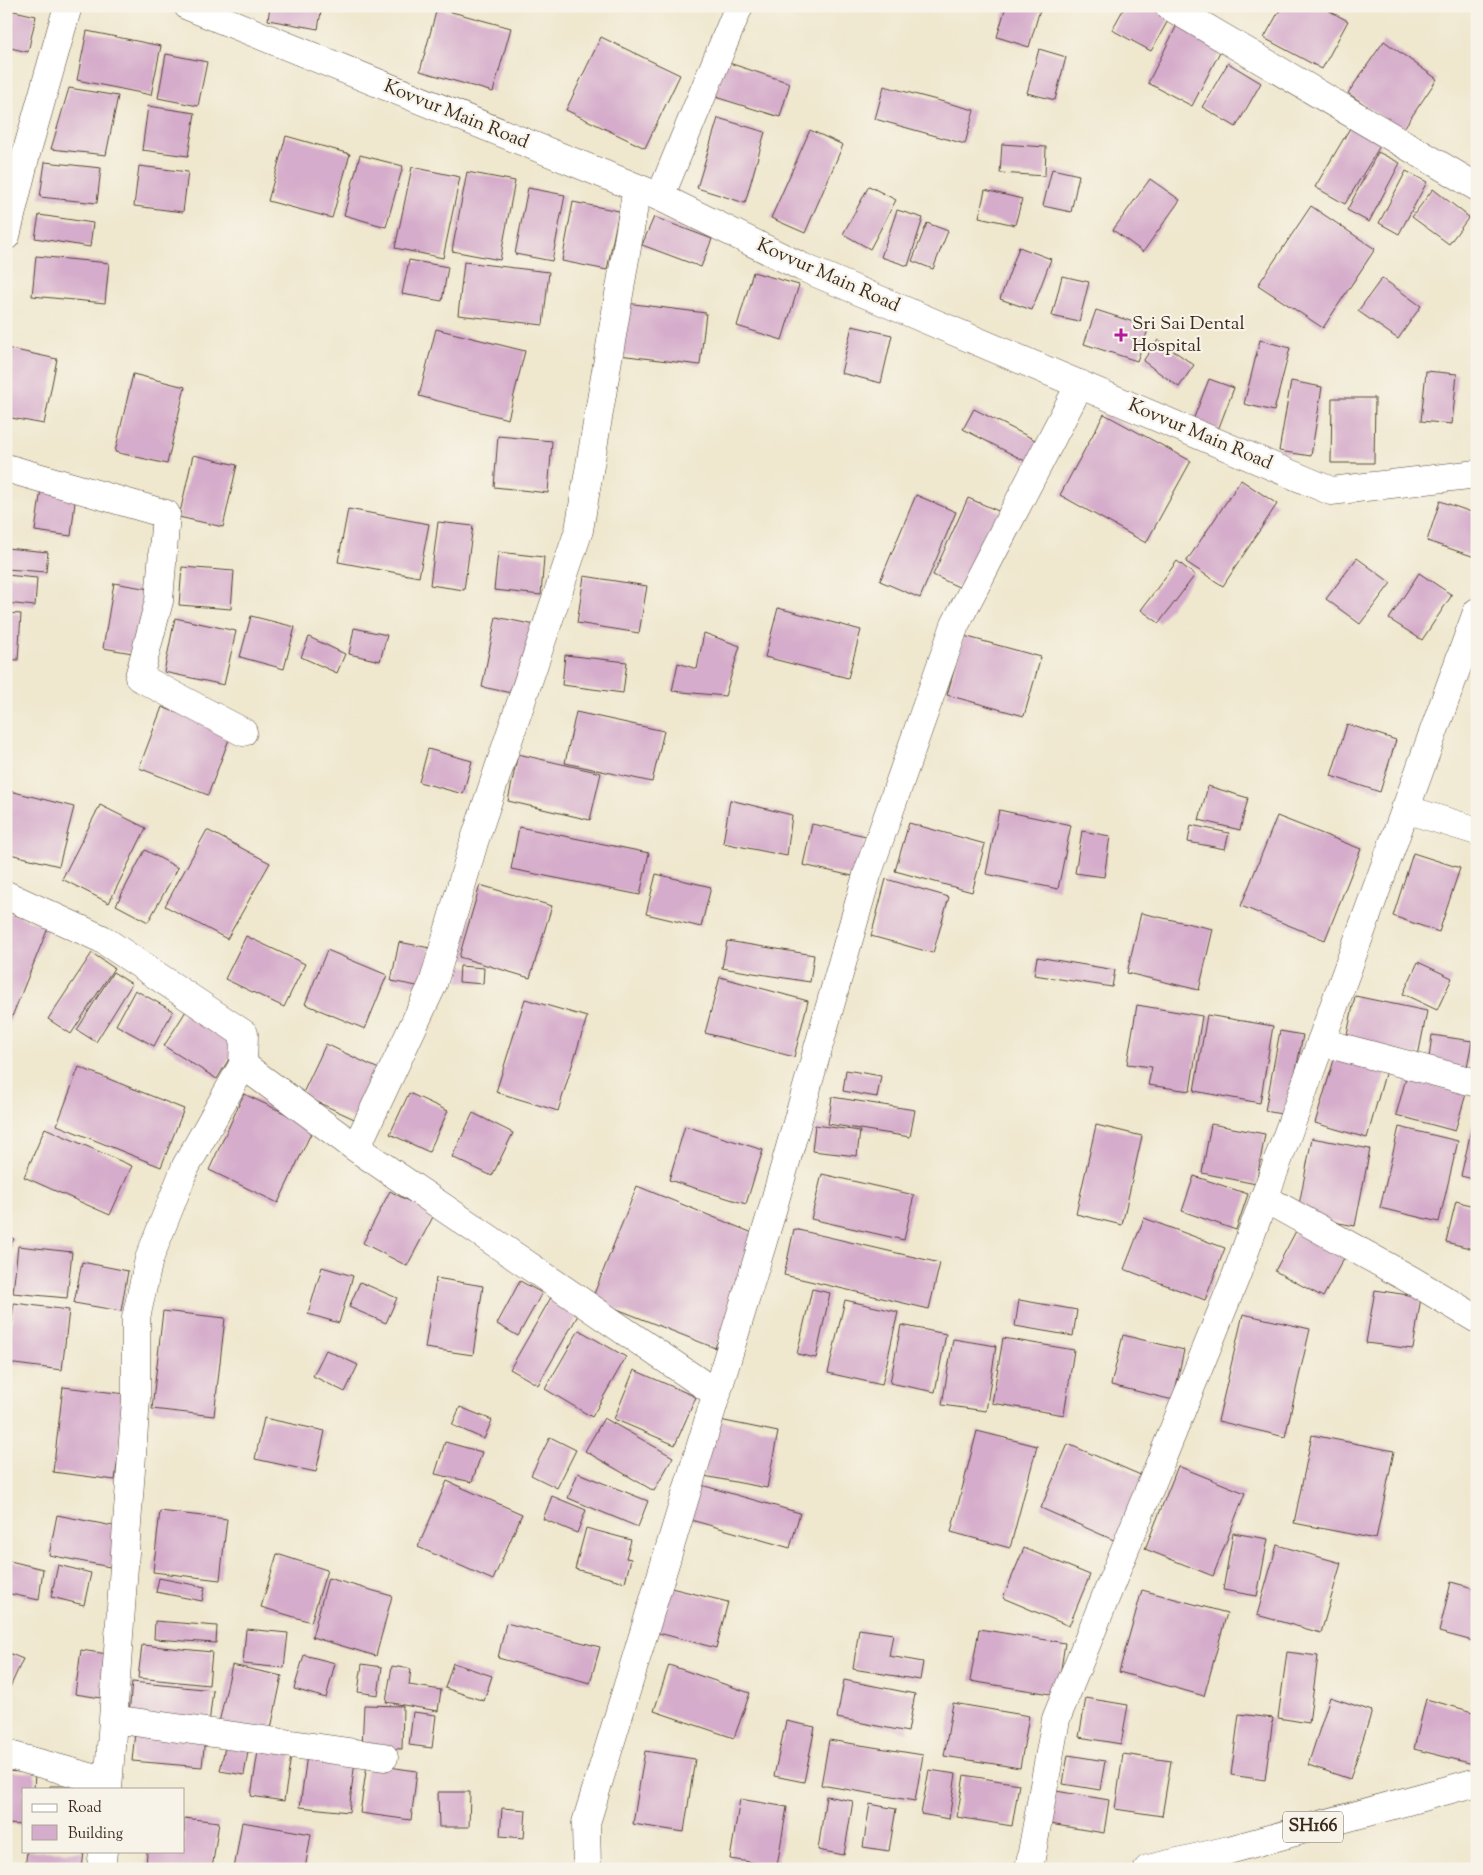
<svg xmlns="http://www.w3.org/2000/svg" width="1483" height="1875" font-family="'Sorts Mill Goudy',serif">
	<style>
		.building { fill: #d5accb }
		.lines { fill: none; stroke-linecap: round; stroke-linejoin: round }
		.street-casing { stroke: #564638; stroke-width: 29 }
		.secondary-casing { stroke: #564638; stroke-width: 29 }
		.primary-casing { stroke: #564638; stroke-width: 29 }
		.street { stroke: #fff; stroke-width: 28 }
		.secondary { stroke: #fff; stroke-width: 28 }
		.primary { stroke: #fff; stroke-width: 28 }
		.poi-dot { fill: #b5179e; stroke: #f7f3e8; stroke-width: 2 }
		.labels { text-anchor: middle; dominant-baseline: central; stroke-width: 4.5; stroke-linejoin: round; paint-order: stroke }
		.shield { fill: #f7f3e8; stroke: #73665b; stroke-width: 1 }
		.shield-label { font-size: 18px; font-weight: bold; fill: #3b2a1e }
		.street-label { font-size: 19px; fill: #3b2a1e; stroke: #f7f3e8 }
		.poi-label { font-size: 19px; fill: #3b2a1e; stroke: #f7f3e8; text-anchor: start }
	</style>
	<rect width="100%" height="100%" fill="#f7f3e8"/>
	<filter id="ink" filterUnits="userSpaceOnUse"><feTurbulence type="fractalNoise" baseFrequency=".02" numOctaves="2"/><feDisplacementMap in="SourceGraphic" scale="10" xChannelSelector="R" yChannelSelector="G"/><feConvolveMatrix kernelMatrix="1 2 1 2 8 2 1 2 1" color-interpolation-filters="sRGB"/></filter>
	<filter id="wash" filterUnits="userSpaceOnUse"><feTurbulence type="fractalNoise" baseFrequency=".0096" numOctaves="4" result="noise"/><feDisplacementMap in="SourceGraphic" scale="20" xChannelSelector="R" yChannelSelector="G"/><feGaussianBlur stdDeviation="1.12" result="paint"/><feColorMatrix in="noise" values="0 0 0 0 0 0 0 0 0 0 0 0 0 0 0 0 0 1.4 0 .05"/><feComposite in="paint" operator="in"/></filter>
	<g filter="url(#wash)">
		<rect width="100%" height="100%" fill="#efe7ce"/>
		<g id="blocks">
			<path class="building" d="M270,6H322L318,29L268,20Z
				M1006,6H1041L1029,47L997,37Z
				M1125,6H1150L1170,17L1151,51L1112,30Z
				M1225,6H1235L1232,11Z
				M1282,6H1320L1348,21L1322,69L1264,38Z
				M437,8L511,28L493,92L420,71Z
				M6,9L36,16L28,52L6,47Z
				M1180,19L1225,42L1192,106L1148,83Z
				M87,31L161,46L151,95L77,80Z
				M601,37L680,75L645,148L566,110Z
				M1384,41L1437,79L1402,131L1348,93Z
				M1039,49L1066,57L1055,100L1027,93Z
				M166,54L207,62L198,106L158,98Z
				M726,62L790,83L780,117L715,97Z
				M1228,63L1261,83L1236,127L1202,107Z
				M884,86L974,110L965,144L875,119Z
				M69,88L118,96L106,155L51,149Z
				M148,106L195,113L188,156L142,150Z
				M718,118L765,132L745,203L697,188Z
				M1353,123L1383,141L1345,204L1315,187Z
				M810,130L843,145L805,233L771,218Z
				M286,136L350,154L332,218L268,201Z
				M1002,144L1046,147L1045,176L1000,173Z
				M1378,152L1400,163L1369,222L1347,210Z
				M360,155L403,166L386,227L344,215Z
				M45,162L101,168L97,203L40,197Z
				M139,166L188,172L183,212L134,206Z
				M412,167L460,177L443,258L395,248Z
				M1052,169L1079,175L1071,212L1043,206Z
				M1406,171L1427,182L1399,234L1379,223Z
				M467,172L515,181L500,260L452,251Z
				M1150,179L1180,200L1143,252L1113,230Z
				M869,186L896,200L870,249L843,234Z
				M528,188L565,195L552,261L515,254Z
				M1433,189L1469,217L1449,244L1412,217Z
				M985,190L1022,199L1015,225L979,217Z
				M573,202L619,211L607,270L562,261Z
				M1311,206L1375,249L1323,328L1258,285Z
				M897,210L923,218L908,266L881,257Z
				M39,215L93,223L90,247L35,238Z
				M654,217L712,239L701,267L642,245Z
				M927,223L948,231L933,269L912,261Z
				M1019,247L1051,259L1032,310L1000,299Z
				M36,256L109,263L105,303L32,296Z
				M409,260L448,267L442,301L402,294Z
				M464,262L549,272L543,325L458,315Z
				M753,272L799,285L782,340L737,326Z
				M1062,276L1089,282L1079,322L1052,316Z
				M1382,278L1421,306L1398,339L1358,311Z
				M626,303L706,313L700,365L619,355Z
				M1096,310L1149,327L1137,361L1084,344Z
				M852,326L892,335L881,383L841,373Z
				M436,329L525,351L508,419L419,396Z
				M1158,340L1194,365L1179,387L1143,361Z
				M1260,340L1290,348L1274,411L1244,404Z
				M6,348L57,359L44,424L6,417Z
				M1426,371L1457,374L1452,424L1421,421Z
				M133,374L185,387L167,464L115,452Z
				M1209,379L1234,388L1218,430L1193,420Z
				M1291,381L1322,387L1311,456L1279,451Z
				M1332,398H1375L1374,463H1331Z
				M974,409L1039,442L1029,463L963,429Z
				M1104,414L1191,461L1146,543L1060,495Z
				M498,436L552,441L548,493L494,487Z
				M193,455L237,465L223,527L179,517Z
				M1241,480L1277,504L1223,586L1186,562Z
				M41,489L76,494L71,536L35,531Z
				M916,495L956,512L920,598L880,581Z
				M968,498L1003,513L967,591L933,575Z
				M1440,501L1477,514L1475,557L1427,541Z
				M348,509L429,524L419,577L338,562Z
				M438,522L473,526L464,590L430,585Z
				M6,548L48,552L46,572L6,569Z
				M498,552L544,557L541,595L494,590Z
				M1357,558L1391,583L1360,624L1326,599Z
				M1177,561L1195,575L1159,623L1141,610Z
				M182,567L234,571L231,609L179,605Z
				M1419,573L1452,595L1422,640L1389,619Z
				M6,575L37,578L35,606L6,603Z
				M584,576L647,586L639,633L577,623Z
				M114,583L149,589L138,654L103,648Z
				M778,608L861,630L848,678L765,657Z
				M6,613L21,614L18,660L6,659Z
				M251,616L295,627L284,669L240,657Z
				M496,617L535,625L521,695L482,687Z
				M175,618L236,631L224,685L164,672Z
				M354,628L387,635L380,661L349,654Z
				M704,633L740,646L725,696L672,691L678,663L697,669Z
				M964,636L1041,657L1024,716L947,695Z
				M309,637L345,654L337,673L301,657Z
				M565,655L627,662L623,693L562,685Z
				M162,707L231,734L208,795L139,768Z
				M576,712L664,731L652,782L565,763Z
				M1347,724L1396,740L1380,792L1331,776Z
				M428,749L472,761L463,794L419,782Z
				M518,754L601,773L590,820L508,801Z
				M1208,786L1248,798L1240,830L1199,820Z
				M6,790L74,807L59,866L6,853Z
				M730,800L792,815L787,856L723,843Z
				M100,805L146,828L109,903L62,879Z
				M999,810L1071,825L1058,889L986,874Z
				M1277,816L1361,849L1325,940L1241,906Z
				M909,823L985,844L972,892L895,871Z
				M812,824L866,836L857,877L803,865Z
				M1191,825L1229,833L1225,849L1188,842Z
				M519,827L649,853L640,895L511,869Z
				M207,830L270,863L227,939L165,906Z
				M1082,831L1110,836L1104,877L1075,873Z
				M145,850L178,868L148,922L116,905Z
				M1413,853L1460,868L1439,932L1393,916Z
				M656,874L711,887L701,927L646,914Z
				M886,879L949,897L933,953L871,936Z
				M480,885L552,906L530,978L459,957Z
				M6,911L48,928L9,1024L6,1023Z
				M1141,913L1213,929L1199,990L1127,973Z
				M246,936L305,964L284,1007L225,979Z
				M727,941L814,955L810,982L722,968Z
				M399,942L430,948L422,987L391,981Z
				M327,950L387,975L365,1029L305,1004Z
				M92,953L114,968L71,1034L48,1019Z
				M1037,957L1115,970L1112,987L1034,975Z
				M1418,962L1452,978L1437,1010L1403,994Z
				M460,966L484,968L483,984L459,982Z
				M113,972L132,984L96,1042L77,1030Z
				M720,977L808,1001L794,1057L705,1033Z
				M135,990L173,1011L154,1046L116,1025Z
				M1355,996L1427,1011L1418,1056L1346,1040Z
				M525,999L587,1017L558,1111L496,1092Z
				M1137,1005L1202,1016L1190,1091L1148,1085L1152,1067L1127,1064Z
				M186,1011L238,1044L217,1079L164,1046Z
				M1207,1015L1273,1026L1260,1103L1194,1091Z
				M1280,1031L1303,1035L1287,1115L1265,1111Z
				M1432,1035L1472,1041L1466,1072L1428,1066Z
				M326,1044L385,1072L363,1123L302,1095Z
				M1336,1053L1387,1067L1367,1138L1315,1123Z
				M79,1067L184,1109L161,1167L57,1125Z
				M846,1070L881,1076L877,1097L843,1091Z
				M1406,1078L1466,1094L1455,1131L1396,1115Z
				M409,1093L448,1111L429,1152L390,1134Z
				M244,1094L314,1127L278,1203L209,1170Z
				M832,1097L915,1110L910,1137L828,1124Z
				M1476,1108H1477V1180L1461,1176Z
				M473,1113L513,1133L492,1176L452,1157Z
				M1211,1124L1265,1134L1256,1184L1202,1173Z
				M815,1125L860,1131L857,1156L812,1151Z
				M1096,1125L1142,1136L1122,1225L1076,1214Z
				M685,1126L763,1150L746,1204L669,1180Z
				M1399,1127L1458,1141L1439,1222L1380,1208Z
				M45,1128L132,1166L110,1215L24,1177Z
				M1312,1138L1370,1149L1355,1226L1297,1215Z
				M822,1174L914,1195L904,1240L811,1219Z
				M1194,1176L1248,1194L1236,1230L1182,1211Z
				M637,1186L760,1236L715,1348L592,1299Z
				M390,1191L434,1215L407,1266L363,1243Z
				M1456,1201L1477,1207V1250L1446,1242Z
				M1144,1218L1225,1248L1205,1300L1124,1269Z
				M794,1229L940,1263L929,1309L784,1275Z
				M1296,1231L1344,1258L1323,1297L1275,1271Z
				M6,1235L14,1239L6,1253Z
				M18,1246L72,1252L67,1298L13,1293Z
				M82,1262L128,1271L121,1311L74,1303Z
				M322,1267L353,1276L339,1323L308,1314Z
				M436,1278L483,1286L473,1355L425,1348Z
				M520,1281L542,1293L518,1336L497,1324Z
				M360,1282L397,1298L386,1323L349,1307Z
				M812,1289L830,1293L816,1358L797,1354Z
				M1375,1290L1421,1297L1413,1349L1366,1343Z
				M553,1294L581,1310L538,1385L510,1369Z
				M845,1300L898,1312L882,1385L828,1373Z
				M1019,1300L1077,1310L1073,1336L1015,1326Z
				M14,1303L69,1310L62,1370L7,1363Z
				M163,1311L225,1318L214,1416L152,1409Z
				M1243,1314L1310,1329L1285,1437L1218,1421Z
				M901,1325L946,1334L935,1392L890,1383Z
				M579,1330L626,1357L592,1417L545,1389Z
				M1123,1335L1184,1350L1173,1400L1111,1385Z
				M1003,1338L1074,1350L1064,1415L992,1403Z
				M953,1339L996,1346L986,1411L942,1405Z
				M326,1350L358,1365L345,1392L313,1376Z
				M634,1370L696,1397L675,1445L614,1419Z
				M63,1387L126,1394L115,1480L53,1472Z
				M460,1407L492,1420L484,1439L452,1425Z
				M264,1418L325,1431L316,1472L255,1459Z
				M604,1418L673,1457L654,1491L585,1451Z
				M715,1419L778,1432L767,1488L704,1476Z
				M977,1431L1037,1446L1010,1548L951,1532Z
				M1312,1435L1394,1451L1376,1539L1294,1523Z
				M550,1437L576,1450L557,1488L531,1475Z
				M445,1442L482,1452L472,1482L435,1474Z
				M1068,1444L1143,1476L1116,1541L1041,1508Z
				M1178,1466L1245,1493L1213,1576L1145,1549Z
				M578,1473L648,1501L638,1527L568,1498Z
				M447,1481L522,1514L493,1580L418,1547Z
				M694,1483L800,1513L790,1548L684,1518Z
				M552,1496L586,1510L577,1533L543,1519Z
				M160,1511L227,1519L220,1580L153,1572Z
				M57,1515L123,1528L115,1568L49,1555Z
				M586,1528L631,1540L626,1558L631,1559L625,1582L575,1569Z
				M1233,1533L1268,1539L1257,1596L1223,1590Z
				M1277,1545L1341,1563L1321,1633L1257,1615Z
				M1024,1548L1090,1575L1069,1626L1003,1598Z
				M277,1554L327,1570L311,1622L261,1607Z
				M6,1560L43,1569L39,1600L6,1593Z
				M58,1565L91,1573L84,1605L51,1597Z
				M159,1578L205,1587L202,1601L156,1592Z
				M328,1578L392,1596L376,1656L312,1637Z
				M1451,1582L1477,1589V1642L1439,1632Z
				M667,1587L728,1602L716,1648L655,1632Z
				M1142,1590L1227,1613L1204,1696L1119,1672Z
				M155,1621L217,1626L216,1643L154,1639Z
				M506,1623L600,1647L590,1683L498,1658Z
				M246,1629L288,1633L284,1668L243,1664Z
				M859,1629L893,1634L889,1656L923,1662L920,1680L853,1669Z
				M979,1629L1065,1643L1057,1695L970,1681Z
				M142,1645L212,1652L209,1685L138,1678Z
				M81,1650L114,1655L108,1699L75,1694Z
				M6,1652L23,1659L6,1696Z
				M1287,1652L1318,1656L1309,1723L1278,1718Z
				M304,1655L335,1663L326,1698L294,1689Z
				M453,1663L492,1676L484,1701L445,1688Z
				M362,1664L382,1667L378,1695L358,1692Z
				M232,1665L282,1676L269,1738L218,1727Z
				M669,1665L750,1693L734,1738L654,1711Z
				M392,1666L411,1669L409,1685L441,1690L438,1711L386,1702Z
				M844,1680L915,1694L908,1732L837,1718Z
				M132,1682L213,1690L209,1724L129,1715Z
				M1330,1697L1372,1711L1350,1779L1308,1765Z
				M1086,1698L1128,1705L1121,1744L1079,1737Z
				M1426,1699L1477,1713V1765L1414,1749Z
				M953,1703L1029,1716L1020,1768L944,1756Z
				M364,1705L403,1706L402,1749L362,1747Z
				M413,1712L436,1715L432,1748L409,1745Z
				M1239,1714L1273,1718L1265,1780L1231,1775Z
				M786,1721L815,1727L804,1782L774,1776Z
				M135,1732L205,1738L202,1767L132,1761Z
				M829,1740L923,1755L915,1801L821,1785Z
				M226,1742L249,1746L244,1775L220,1771Z
				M259,1745L292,1750L284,1801L251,1796Z
				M645,1751L695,1759L684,1832L633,1824Z
				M1123,1754L1171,1761L1162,1816L1115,1809Z
				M307,1755L355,1760L349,1812L300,1807Z
				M1068,1755L1105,1761L1100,1790L1063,1784Z
				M367,1764L417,1771L411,1820L360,1813Z
				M929,1770L956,1774L949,1819L921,1814Z
				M6,1771L35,1773L34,1789H24V1825L6,1824Z
				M964,1775L1019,1784L1012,1826L957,1817Z
				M50,1786H91V1789H50Z
				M1056,1791L1109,1800L1104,1833L1050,1824Z
				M438,1792H470L469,1827H439Z
				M826,1796L853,1801L844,1855L818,1850Z
				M740,1799L787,1807L777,1866L730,1859Z
				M870,1804L896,1809L889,1851L863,1847Z
				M502,1808L526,1810L524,1838L500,1836Z
				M184,1818L219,1822L212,1869H146L147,1851H184Z
				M242,1822L311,1834L305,1869H234Z
				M27,1851L84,1852L82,1869H25Z"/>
		</g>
	</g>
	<g filter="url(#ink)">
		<use href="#blocks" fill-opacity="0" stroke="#564638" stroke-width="1"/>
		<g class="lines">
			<defs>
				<path id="street" d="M1169,6L1477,187
					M660,197L739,6
					M6,236L26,154L68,6
					M6,468L166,514L159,601L139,677L243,732
					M1405,809L1477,831
					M6,895L102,939L244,1034L243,1065L356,1148L717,1394
					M1321,1042L1477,1083
					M356,1148L433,984L474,842L579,530L637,188
					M1264,1198L1413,1281L1477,1319
					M113,1719L384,1757
					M6,1754L108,1782
					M108,1789L136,1399V1318L149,1259L186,1166L243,1065
					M101,1869L103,1851
					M587,1869L586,1823L770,1218L867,875L955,625L1080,384"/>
				<path id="secondary" d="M188,6L660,197L802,267L1331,491L1477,474
					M1029,1869L1056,1719L1236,1276L1477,612"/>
				<path id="primary" d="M1148,1869L1229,1850L1477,1782"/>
			</defs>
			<use href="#street" class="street-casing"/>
			<use href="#secondary" class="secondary-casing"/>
			<use href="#primary" class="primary-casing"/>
			<use href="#street" class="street"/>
			<use href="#secondary" class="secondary"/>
			<use href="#primary" class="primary"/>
		</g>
	</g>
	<path class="poi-dot" d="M1118.5 327.5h5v5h5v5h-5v5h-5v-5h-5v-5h5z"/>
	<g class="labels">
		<rect class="shield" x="1283" y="1811.5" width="60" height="31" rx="4"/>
		<g class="shield-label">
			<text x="1313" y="1827">SH166</text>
		</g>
		<g class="street-label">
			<text transform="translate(456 115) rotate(22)">Kovvur Main Road</text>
			<text transform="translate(828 276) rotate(24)">Kovvur Main Road</text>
			<text transform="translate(1200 435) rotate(23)">Kovvur Main Road</text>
		</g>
		<g class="poi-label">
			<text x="1132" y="324">Sri Sai Dental<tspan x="1132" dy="22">Hospital</tspan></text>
		</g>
	</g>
	<rect width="1483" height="1875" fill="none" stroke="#f7f3e8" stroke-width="25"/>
	<rect x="22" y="1788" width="162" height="65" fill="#f7f3e8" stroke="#aca397"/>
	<rect x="32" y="1804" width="25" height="8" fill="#ffffff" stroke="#aca397"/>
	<text x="68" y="1812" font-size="15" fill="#3b2a1e">Road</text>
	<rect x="32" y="1825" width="25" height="15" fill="#d5accb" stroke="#aca397"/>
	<text x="68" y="1838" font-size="15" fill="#3b2a1e">Building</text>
</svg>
